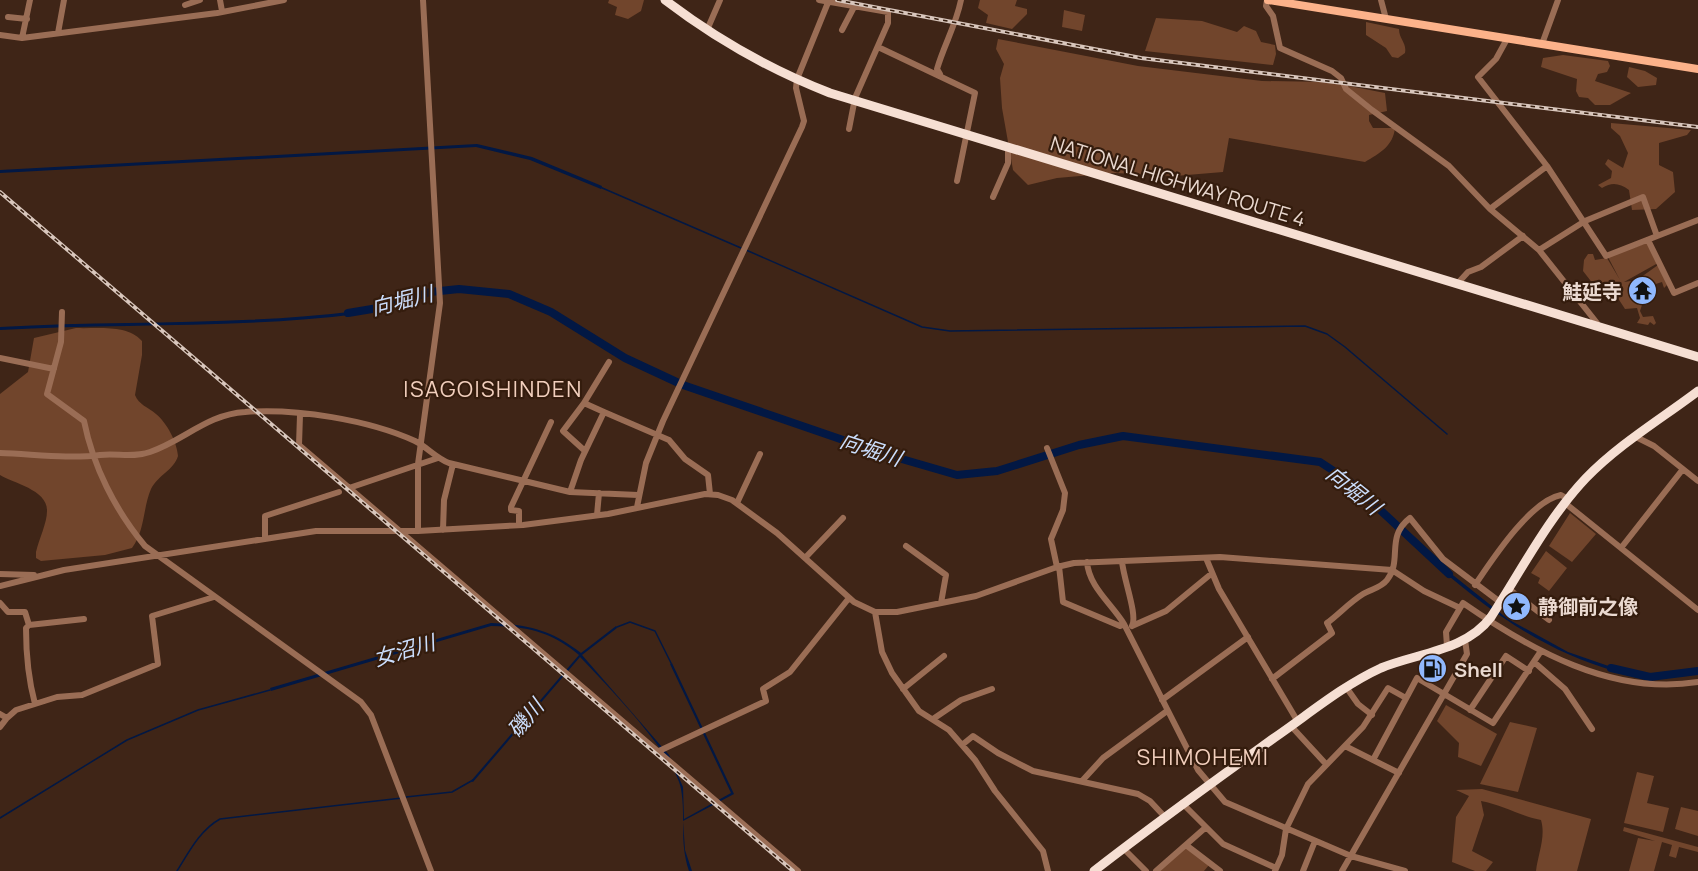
<svg xmlns="http://www.w3.org/2000/svg" width="1698" height="871" font-family="Manrope,'Noto Sans JP',sans-serif">
	<style>
		.green { fill: #71452c }
		.water { fill: #021844 }
		.lines { fill: none; stroke-linecap: round; stroke-linejoin: round }
		.stream { stroke: #021844; stroke-width: 1.5 }
		.river { stroke: #021844; stroke-width: 8 }
		.minor { stroke: #9a6d55; stroke-width: 6 }
		.major { stroke: #fcb28a; stroke-width: 8 }
		.highway { stroke: #f6dfd3; stroke-width: 9 }
		.rail-casing { stroke: #d8c6bc; stroke-width: 4 }
		.rail { stroke: #341c0d; stroke-width: 1.5; stroke-dasharray: 4.5; stroke-linecap: butt }
		.labels { text-anchor: middle; dominant-baseline: central; stroke-width: 4.5; stroke-linejoin: round; paint-order: stroke }
		.street-label { font-size: 20px; fill: #ead9d0; stroke: #341c0d }
		.poi-label { font-size: 20px; font-weight: bold; fill: #ead9d0; stroke: #341c0d; text-anchor: start }
		.water-label { font-size: 21px; font-style: italic; fill: #cbdefd; stroke: #341c0d }
		.quarter-label { font-size: 22px; letter-spacing: 1.5px; fill: #f2cfbd; stroke: #341c0d }
	</style>
	<rect width="100%" height="100%" fill="#3f2517"/>
	<path class="green" d="M609,0H644L641,11L628,19L615,15L617,7L608,3Z
		M980,0H1017L1015,6L1027,9V14L1012,29L986,23L988,15L978,8Z
		M1064,10L1085,15L1082,31L1062,27Z
		M1156,18L1202,21L1237,32L1244,26L1256,31L1261,42L1275,45L1276,54L1273,65L1145,51Z
		M1366,22L1399,29C1399,39 1407,43 1405,53L1398,58L1392,57L1386,48L1366,35Z
		M998,39L1138,66L1262,81L1329,82L1385,93L1387,111L1369,115V121L1373,128H1395C1393,146 1380,153 1365,162L1229,138L1223,172L1175,176L1115,173L1057,178L1028,185L1013,170L1002,108L1000,78L1004,64L996,49Z
		M1563,55L1608,61L1610,66L1607,72L1598,74L1595,81L1631,93L1610,105H1595L1588,98L1579,97L1576,91L1577,79L1541,67L1543,58Z
		M1629,67L1645,71L1657,78L1656,85L1638,87L1627,77Z
		M1611,123L1691,130L1687,135L1659,143V165L1673,172L1675,192L1656,209L1632,210L1629,190C1619,183 1612,182 1602,188L1598,185L1611,178L1612,171L1605,164L1608,159L1623,168L1628,153L1620,136L1611,128Z
		M1647,243L1658,263L1624,282L1637,280L1658,265L1667,285L1664,288L1662,282L1634,291L1633,294L1636,304L1642,305L1640,311L1643,317L1653,316L1656,323L1654,325L1650,322L1648,325L1637,323L1640,318L1637,308L1625,309L1610,286L1603,284L1597,289L1583,271L1584,260L1588,254H1593L1595,260L1607,258L1620,280L1608,257Z
		M76,328C97,329 127,324 142,341V355L135,395C139,405 148,407 156,414C167,423 177,442 178,456C174,470 158,475 151,489C143,507 145,531 132,548L105,555L41,561L36,558V552C39,539 47,523 47,511C48,490 13,483 0,475V394L28,372L34,338Z
		M1570,513L1596,534L1572,562L1549,546Z
		M1546,551L1567,568L1549,591L1538,583L1540,578L1531,573Z
		M1446,705L1497,734L1481,766L1458,757L1459,743L1437,721Z
		M1510,722L1537,728L1518,792L1480,784Z
		M1637,772L1654,776L1647,803L1669,808L1663,832L1624,823Z
		M1482,789L1591,819L1577,871H1536C1538,854 1546,837 1541,820C1520,816 1503,805 1481,801L1484,815L1472,851L1493,862L1486,871H1475L1452,862L1456,817L1469,796L1456,790Z
		M1681,807L1698,811V836L1675,829Z
		M1624,827L1698,847V852L1679,847L1676,858L1669,856L1672,845L1662,842L1654,871H1629L1638,838L1655,841L1623,831Z
		M1186,845L1209,865L1204,871H1156Z"/>
	<path class="water" d="M477,144L532,157L602,186L601,189L530,160L476,147L0,173V170Z
		M357,311L358,314C239,329 119,323 0,330V327C119,320 239,326 357,311Z
		M1444,568L1508,619L1568,652L1620,670L1619,672C1551,654 1495,616 1442,570Z
		M491,623C527,624 552,630 581,653L616,626L617,628L582,655L669,755L683,787L684,819L731,793L670,664L672,663L734,794L683,821L685,850L692,871H689C679,840 686,818 681,789C675,755 606,684 580,657L473,782L471,781L579,655C552,632 526,626 491,626L271,691L270,688Z"/>
	<g class="lines">
		<path class="stream" d="M600,187L741,248
			M746,250L922,327L950,331L1305,326L1327,334L1345,347L1447,434
			M617,627L630,622L655,631L671,663
			M406,797L452,792L473,780
			M0,818L127,740L198,710L270,690
			M177,871C189,852 200,830 220,819L402,798"/>
		<path class="river" d="M348,313L384,307L430,292L459,289L509,294L551,312L625,358L683,385L881,453L957,475L997,471L1079,445L1123,436L1320,462L1349,481L1449,574
			M1611,668L1650,677L1698,671"/>
		<path class="minor" d="M220,0L222,11
			M819,0L888,12V23L855,98L849,129
			M1267,0L1266,6L1273,16L1280,48L1332,71L1341,78L1346,89L1372,110L1449,166L1490,209L1539,250L1597,323V327
			M1381,0L1386,19
			M185,5L200,0
			M8,17L27,19
			M707,30L720,0
			M842,30L854,7
			M58,33L64,0
			M0,35L22,38L217,13L284,0
			M22,38L30,0
			M1507,39L1496,59L1478,77L1547,166L1606,256L1698,220
			M1542,44L1558,0
			M878,47L975,93L957,181
			M940,74L937,69C944,45 956,25 961,0
			M993,197L1008,163V148
			M1490,209L1547,166
			M1648,240L1674,293L1698,283
			M1539,250L1585,221L1643,197L1657,236
			M1457,284L1468,272L1481,267L1523,236
			M62,312L61,342L47,394L84,421C93,466 115,510 145,546L361,702L371,715L431,871
			M0,358L54,369
			M584,403L563,431L585,451
			M604,412L669,440L685,459L708,475L710,494
			M300,415L299,445L798,871
			M1636,437L1654,446L1698,481
			M1047,448L1065,493L1063,510L1051,539L1057,567
			M0,453C33,454 68,459 100,455C117,453 133,458 150,452C183,441 208,414 245,412C296,408 369,420 415,441C427,447 436,458 449,463L570,492L638,495
			M349,488L438,458
			M570,492L581,460L604,412L584,403L609,362
			M737,503L760,454
			M1565,503L1698,610
			M637,507L646,463L663,421L802,127L804,121L796,88L797,79L829,0
			M597,515L599,493
			M519,525V511L511,510V507L551,422
			M443,530L444,500L453,464
			M418,531V464L440,303L423,0
			M265,539V516L339,492
			M906,546L946,575L941,603
			M1621,548L1683,469
			M805,558L843,518
			M1206,558L1219,589L1298,722
			M1122,561C1123,578 1138,615 1132,626
			M1087,562C1089,587 1111,603 1124,624L1198,770L1225,802L1351,856L1405,871
			M1059,566L1063,602L1120,626L1124,624
			M0,574L34,575
			M1475,585C1492,560 1530,501 1561,495L1568,499
			M0,586L64,570L316,531H418L523,525L608,514L705,494L718,495L732,500L777,533L854,602L875,612H897L976,596L1057,567L1074,563L1220,557L1392,570L1424,591L1460,608
			M1509,589L1549,620
			M0,603L8,612H25L29,625L26,628C26,654 28,678 35,704
			M875,612L882,652L892,673L919,711L949,730L975,760L995,791L1043,851L1048,871
			M29,625L84,619
			M1132,626L1166,611L1211,574
			M1447,646L1446,632L1463,603C1531,650 1612,696 1698,682
			M1534,662L1565,689L1592,729
			M1272,679L1332,633L1327,623C1339,614 1350,602 1363,594C1371,589 1381,588 1387,580C1403,560 1385,537 1410,518L1443,559L1500,602
			M1346,687L1358,704L1372,715
			M903,689L944,656
			M1162,700L1248,637
			M1470,710L1506,656L1529,671
			M0,714L7,718L16,710L57,697L82,695L158,664L152,616L214,597
			M933,719L961,700L992,689
			M1291,726L1325,763
			M0,727L7,718
			M962,745L973,736L998,753L1033,771L1138,794L1150,801L1164,816
			M1345,746L1399,773
			M659,751L766,701L763,689L790,672L849,598
			M1373,760L1417,678L1493,723L1541,651
			M1082,781L1103,758L1167,711
			M1182,803L1223,844L1276,868
			M1186,845L1220,871
			M1123,848L1146,871
			M1156,871L1205,828
			M1275,871L1282,855L1286,829L1308,784L1363,727L1388,688L1406,698
			M1303,871L1315,841
			M1342,871L1467,654L1465,640"/>
		<path class="major" d="M1268,0L1698,69"/>
		<path class="highway" d="M665,0C716,39 771,70 830,93L1698,357
			M1094,871C1153,825 1213,782 1274,738C1309,714 1342,686 1381,668C1417,653 1466,651 1491,617C1521,571 1548,518 1586,478C1619,444 1661,419 1698,391"/>
		<defs>
			<path id="rail" d="M837,0L1141,58L1698,127
				M0,192L793,871"/>
		</defs>
		<use href="#rail" class="rail-casing"/>
		<use href="#rail" class="rail"/>
	</g>
	<defs>
		<symbol id="temple-disc" viewBox="-11 -11 22 22"><circle r="9.5" fill="#90b8fd" stroke="#341c0d"/><path d="M0-6L5-2H3V0L6.5 2.5H4V6H1.5V3h-3V6H-4V2.5H-6.5L-3 0V-2H-5Z" fill="#111"/></symbol>
		<symbol id="sight-disc" viewBox="-11 -11 22 22"><circle r="9.5" fill="#90b8fd" stroke="#341c0d"/><path d="M0-6L1.8-2.2L6-1.7L2.9 1.2L3.7 5.4L0 3.3L-3.7 5.4L-2.9 1.2L-6-1.7L-1.8-2.2Z" fill="#111"/></symbol>
		<symbol id="fuel-disc" viewBox="-11 -11 22 22"><circle r="9.5" fill="#90b8fd" stroke="#341c0d"/><path d="M-5.5-6h7V0h2V4h1.3V-2.5L3-4.5l.8-.8L6-3V5H2.5V1h-1V6h-7ZM-4.2-4.7v3.2H.2V-4.7Z" fill="#111"/></symbol>
	</defs>
	<g fill-rule="evenodd">
		<use href="#temple-disc" x="1626" y="274" width="33" height="33"/>
		<use href="#sight-disc" x="1500" y="590" width="33" height="33"/>
		<use href="#fuel-disc" x="1416" y="652" width="33" height="33"/>
	</g>
	<g class="labels">
		<g class="street-label">
			<text transform="translate(1178 181) rotate(17)">NATIONAL HIGHWAY ROUTE 4</text>
		</g>
		<g class="poi-label">
			<text x="1622" y="291" text-anchor="end">鮭延寺</text>
			<text x="1538" y="606">静御前之像</text>
			<text x="1454" y="669">Shell</text>
		</g>
		<g class="water-label">
			<text transform="translate(402 300) rotate(-14)">向堀川</text>
			<text transform="translate(871 449) rotate(18)">向堀川</text>
			<text transform="translate(1354 490) rotate(39)">向堀川</text>
			<text transform="translate(404 650) rotate(-16)">女沼川</text>
			<text transform="translate(525 718) rotate(-50)">磯川</text>
		</g>
		<g class="quarter-label">
			<text x="493" y="389">ISAGOISHINDEN</text>
			<text x="1203" y="757">SHIMOHEMI</text>
		</g>
	</g>
</svg>
